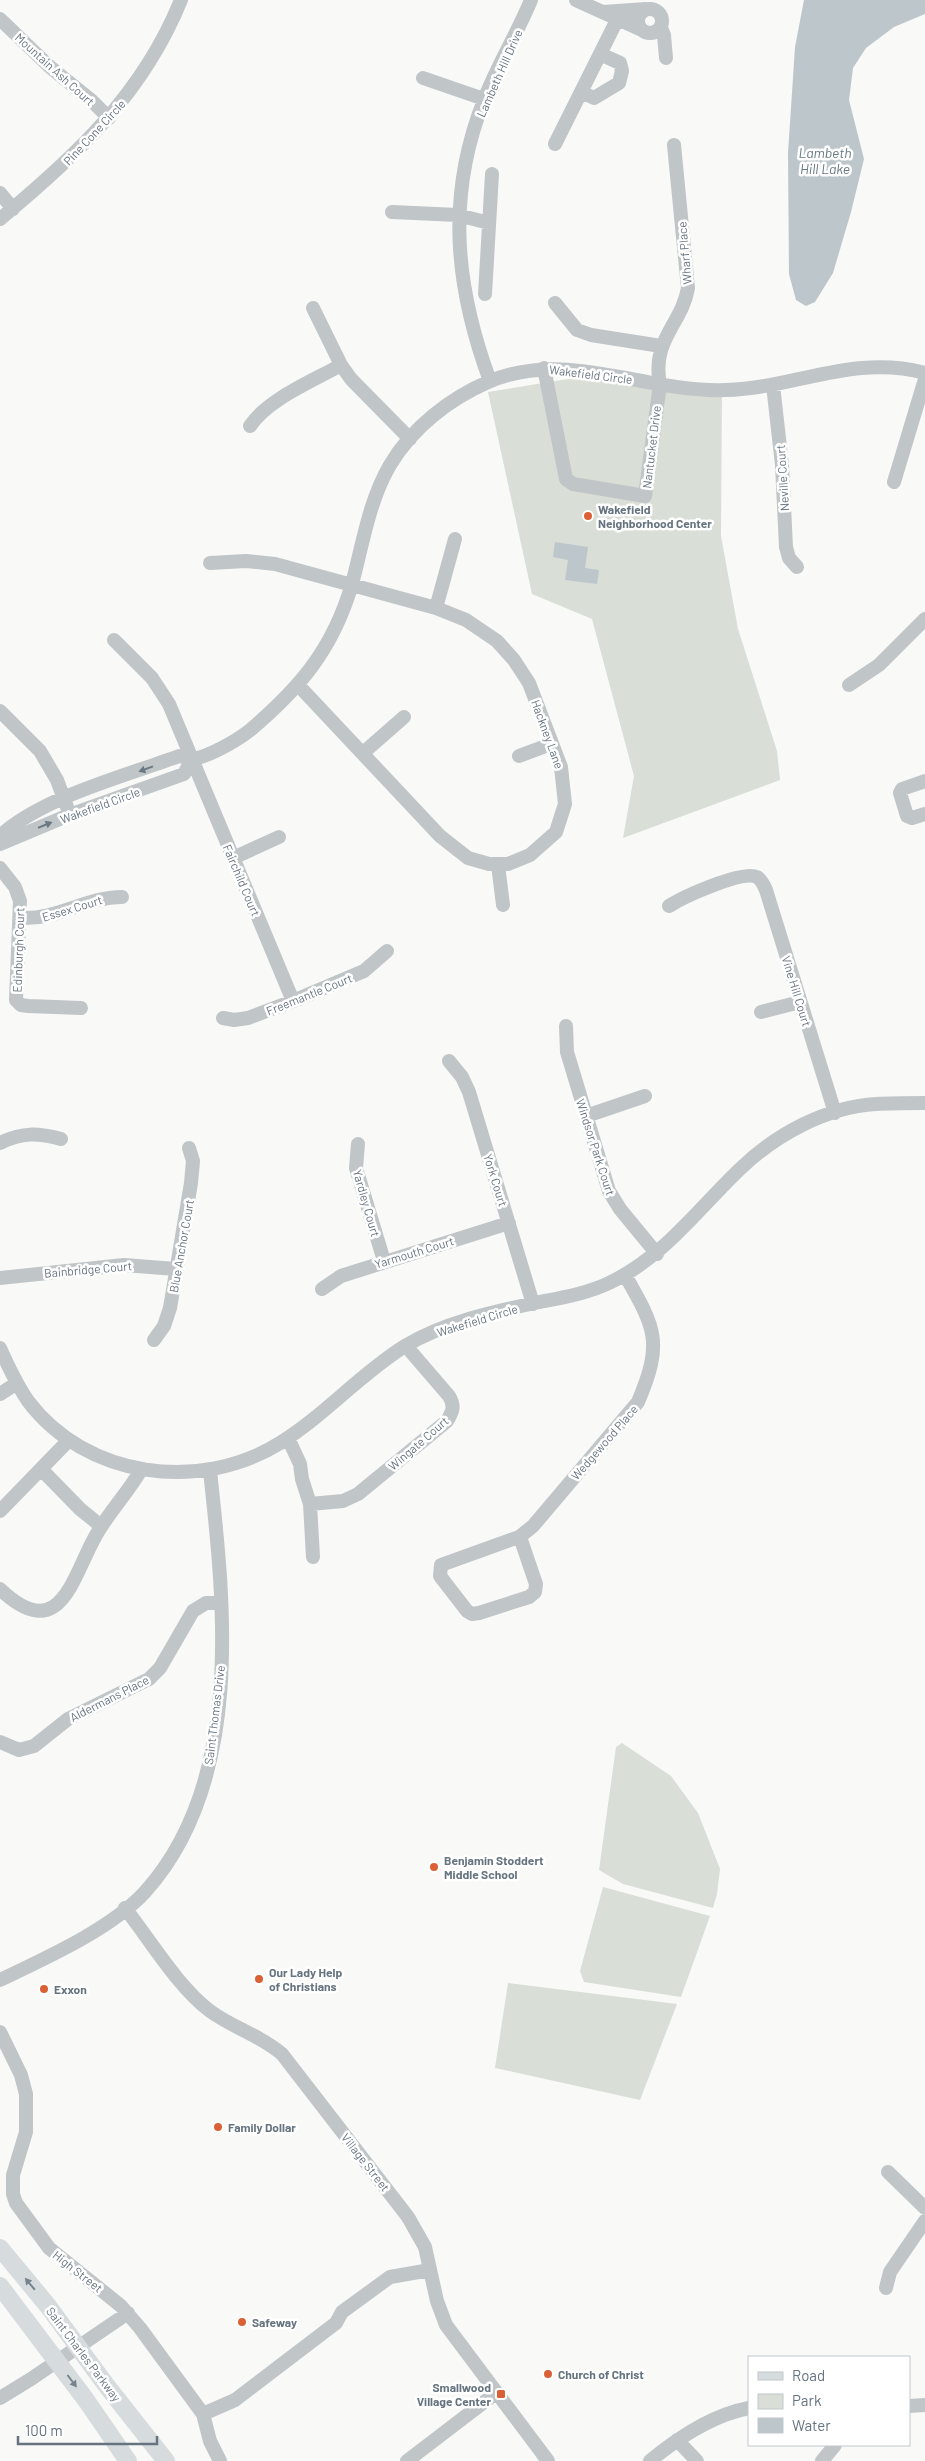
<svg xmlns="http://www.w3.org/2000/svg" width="925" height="2461" font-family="Barlow,sans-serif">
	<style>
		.green { fill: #d9ded6 }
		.water { fill: #bcc6cb }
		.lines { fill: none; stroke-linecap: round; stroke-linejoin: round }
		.minor { stroke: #c0c5c8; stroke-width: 14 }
		.major { stroke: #d6dbde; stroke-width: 18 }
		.oneway { fill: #6a7884 }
		.oneway2 { fill: #77838e }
		.poi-dot { fill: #da6036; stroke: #fff; stroke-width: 2 }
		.labels { text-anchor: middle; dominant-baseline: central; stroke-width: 5; stroke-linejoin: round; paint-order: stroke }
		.street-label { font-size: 12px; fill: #667480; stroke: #fff }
		.poi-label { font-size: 12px; font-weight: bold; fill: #667480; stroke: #fff; text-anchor: start }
		.water-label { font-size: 14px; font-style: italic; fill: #667981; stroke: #fff }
	</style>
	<rect width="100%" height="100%" fill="#f9f9f7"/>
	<path class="green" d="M617,371L722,390L721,536L738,629L777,751L780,780L623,838L634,776L592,619L532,594L488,392Z
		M622,1743L671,1776L698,1813L720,1869L717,1894L713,1908L623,1884L599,1870L616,1747Z
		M603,1887L710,1916L681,1997L584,1982L580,1971Z
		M508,1983L677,2004L640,2100L495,2068Z"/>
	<path class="water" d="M804,0H925V14L894,27L866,48L853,68L849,100L864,159L851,212L833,273L815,302L806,306L796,300L789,274L788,153L795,47Z
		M555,542L588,547L585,568L599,570L597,584L565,580L568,560L553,557Z"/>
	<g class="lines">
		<path class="minor" d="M576,0L640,29
			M638 21a12 12 0 1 1 24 0a12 12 0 1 1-24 0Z
			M603,12L646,9
			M0,19L50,67L92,101L109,118
			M661,28L664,35L666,58
			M423,78L484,99
			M581,92L594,98L619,83L622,71L620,63L600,54
			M555,144L617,20
			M0,193L13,209
			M392,212L458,215L489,223
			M0,219C76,156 143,94 181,0
			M485,294L492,174
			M555,303L577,330L591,335L661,346
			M313,308L341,365L351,379L410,439
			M544,368L566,479L573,484L645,496L660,384C651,340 682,324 688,288L674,145
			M490,381C455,286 446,196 484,100C497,66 517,34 531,0
			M773,385L782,465L786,547L789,558L797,567
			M250,426C268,399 313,381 341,365
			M894,482L925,379
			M210,563L246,561L275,564L436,608L466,620L497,641L514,660L529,683L561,767L565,804L556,832L530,855L508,864H489L468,858L440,836L299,686
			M436,608L455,539
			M114,640L152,678L169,704L293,1001
			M849,685L879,665L925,619
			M0,711L40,751L57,780L67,807
			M363,753L404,717
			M519,756L551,744
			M925,781L902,789L900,793L907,816L912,818L925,814
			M0,836C43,797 125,776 179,756C184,757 189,759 193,759C210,756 236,741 249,731C300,688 333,649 352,584C363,543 369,501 390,465C412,428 449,399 488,382C567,348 645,393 726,390C796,388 853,354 925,373
			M0,844L69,815L184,774L192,759
			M233,858L279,837
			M498,865L503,905
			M0,868L15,887L20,901L16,1000L21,1005L28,1006L81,1008
			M669,906C683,897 742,870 757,877C762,880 764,886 766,890L835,1113
			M21,918C57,920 86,897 122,897
			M761,1012L800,1002
			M223,1018L234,1020L248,1018L293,1001L364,971L387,951
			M566,1026L567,1052L609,1191L620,1209L657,1254
			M449,1061L462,1077L469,1092L533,1304
			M586,1116L645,1096
			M0,1143C22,1132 38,1133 61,1139
			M358,1144L356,1168L384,1261
			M0,1278L124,1265L176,1269
			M322,1289L341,1276L509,1223
			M154,1340L164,1326L170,1308L191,1183L193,1161L189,1148
			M0,1348C8,1366 17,1385 28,1401C86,1478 200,1493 280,1443C324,1416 360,1374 405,1346C443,1323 492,1312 535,1303C560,1298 586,1294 609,1283C664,1257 697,1210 740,1169C775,1135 826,1107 876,1104C892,1103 909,1103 925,1103
			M0,1394L17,1383
			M288,1438L300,1464L302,1479L310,1504L313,1557
			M41,1469L80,1509L101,1526
			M310,1504L343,1501L358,1494L447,1421C453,1411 455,1406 449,1396L406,1346
			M0,1511L69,1440
			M516,1538L521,1540L536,1584L535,1592L529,1597L479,1613L472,1614L467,1611L440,1576L441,1565Z
			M518,1538L533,1526L638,1402C663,1343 656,1329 625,1275
			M0,1589C60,1646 72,1578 95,1537C108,1513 127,1494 141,1470
			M0,1742L19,1750L34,1746L68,1719L149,1679L160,1668L193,1611L206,1603H221
			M125,1908C150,1940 178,1987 210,2011C233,2028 260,2035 282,2054L408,2217L425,2247L437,2301L446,2325L548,2461
			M0,1980C46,1958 111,1929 145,1892C244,1782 225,1607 210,1471
			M0,2032L21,2075L26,2094V2132L13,2175V2194L16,2203L49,2248L121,2306L140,2328L203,2414L210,2441L220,2461
			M888,2172L925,2208
			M886,2288L890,2272L925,2221
			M0,2398L31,2379L128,2313
			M909,2406L925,2405
			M203,2414L235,2400L336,2323L342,2312L390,2277L430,2270
			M677,2440L697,2461
			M407,2461L496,2393
			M650,2461C679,2437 712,2415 749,2408
			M822,2461L835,2445"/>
		<path class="major" d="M0,2248L48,2306L106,2385L166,2461
			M0,2286L86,2400L128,2461"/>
	</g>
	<defs><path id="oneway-solid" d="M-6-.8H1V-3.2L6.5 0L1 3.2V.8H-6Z" transform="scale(1.25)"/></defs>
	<g class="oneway">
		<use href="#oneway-solid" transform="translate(146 769) rotate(160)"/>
		<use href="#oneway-solid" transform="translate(45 825) rotate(-22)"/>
	</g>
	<g class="oneway2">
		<use href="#oneway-solid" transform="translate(30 2284) rotate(-130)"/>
		<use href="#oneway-solid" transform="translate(72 2381) rotate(53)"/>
	</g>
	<g class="poi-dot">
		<circle cx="588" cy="516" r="5"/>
		<circle cx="434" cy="1867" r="5"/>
		<circle cx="259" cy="1979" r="5"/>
		<circle cx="44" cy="1989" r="5"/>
		<circle cx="218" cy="2127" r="5"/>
		<circle cx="242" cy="2322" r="5"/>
		<circle cx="548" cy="2374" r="5"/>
		<rect x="496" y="2389" width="10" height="10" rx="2.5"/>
	</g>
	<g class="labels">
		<g class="street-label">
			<text transform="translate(55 69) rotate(42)">Mountain Ash Court</text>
			<text transform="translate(499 73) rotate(-66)">Lambeth Hill Drive</text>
			<text transform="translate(94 132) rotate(-47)">Pine Cone Circle</text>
			<text transform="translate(684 253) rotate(-95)">Wharf Place</text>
			<text transform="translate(591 374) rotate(7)">Wakefield Circle</text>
			<text transform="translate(651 447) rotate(-83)">Nantucket Drive</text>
			<text transform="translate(782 478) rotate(-94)">Neville Court</text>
			<text transform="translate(548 734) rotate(70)">Hackney Lane</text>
			<text transform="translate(100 805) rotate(-20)">Wakefield Circle</text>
			<text transform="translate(242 880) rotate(67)">Fairchild Court</text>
			<text transform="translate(72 908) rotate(-17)">Essex Court</text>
			<text transform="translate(18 950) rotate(-88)">Edinburgh Court</text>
			<text transform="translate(797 991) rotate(73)">Vine Hill Court</text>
			<text transform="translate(309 994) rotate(-22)">Freemantle Court</text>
			<text transform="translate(596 1147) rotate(72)">Windsor Park Court</text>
			<text transform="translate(496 1180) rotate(73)">York Court</text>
			<text transform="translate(367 1203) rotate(74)">Yardley Court</text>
			<text transform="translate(181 1246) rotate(-80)">Blue Anchor Court</text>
			<text transform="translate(414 1252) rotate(-17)">Yarmouth Court</text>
			<text transform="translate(88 1269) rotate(-5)">Bainbridge Court</text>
			<text transform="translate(477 1320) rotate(-17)">Wakefield Circle</text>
			<text transform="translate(604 1442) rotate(-49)">Wedgewood Place</text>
			<text transform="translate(418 1443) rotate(-41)">Wingate Court</text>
			<text transform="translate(109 1698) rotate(-27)">Aldermans Place</text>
			<text transform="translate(214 1715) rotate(-83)">Saint Thomas Drive</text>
			<text transform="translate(366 2162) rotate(52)">Village Street</text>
			<text transform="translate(78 2271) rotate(38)">High Street</text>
			<text transform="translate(84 2354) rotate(53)">Saint Charles Parkway</text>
		</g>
		<g class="poi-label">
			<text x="598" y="509">Wakefield<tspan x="598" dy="14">Neighborhood Center</tspan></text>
			<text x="444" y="1860">Benjamin Stoddert<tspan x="444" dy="14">Middle School</tspan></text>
			<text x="269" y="1972">Our Lady Help<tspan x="269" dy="14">of Christians</tspan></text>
			<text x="54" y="1989">Exxon</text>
			<text x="228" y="2127">Family Dollar</text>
			<text x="252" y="2322">Safeway</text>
			<text x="558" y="2374">Church of Christ</text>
			<text x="491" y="2387" text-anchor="end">Smallwood<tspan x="491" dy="14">Village Center</tspan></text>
		</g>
		<g class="water-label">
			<text x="825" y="152">Lambeth<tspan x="825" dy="16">Hill Lake</tspan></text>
		</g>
	</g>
	<rect x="748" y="2356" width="162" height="90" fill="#ffffff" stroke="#c2c7cc"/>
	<rect x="758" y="2372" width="25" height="8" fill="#d6dbde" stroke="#c2c7cc"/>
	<text x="792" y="2381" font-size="15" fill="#667480">Road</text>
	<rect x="758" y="2394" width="25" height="15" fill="#d9ded6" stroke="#c2c7cc"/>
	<text x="792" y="2406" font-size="15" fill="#667480">Park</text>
	<rect x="758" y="2418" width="25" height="15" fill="#bcc6cb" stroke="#c2c7cc"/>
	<text x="792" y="2431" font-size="15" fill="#667480">Water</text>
	<path d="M18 2436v8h139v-8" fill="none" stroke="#667480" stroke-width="2.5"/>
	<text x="25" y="2436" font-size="15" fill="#667480" stroke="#ffffff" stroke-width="4" paint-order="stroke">100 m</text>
</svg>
